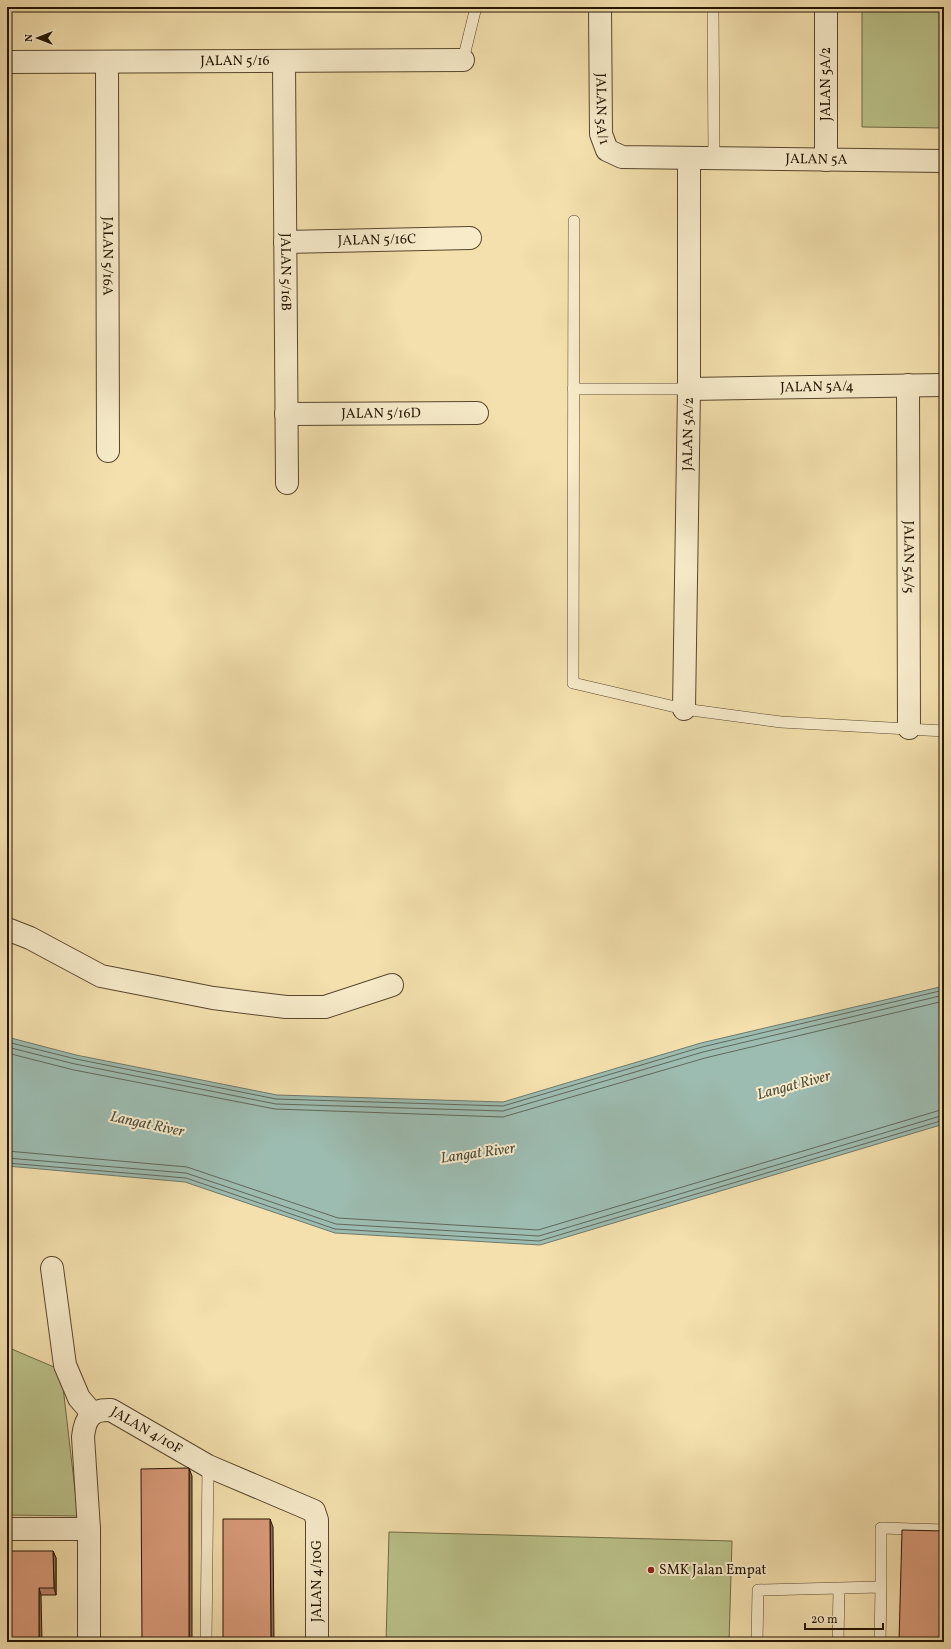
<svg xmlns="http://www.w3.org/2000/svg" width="951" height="1649" font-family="Vollkorn,serif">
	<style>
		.green { fill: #bbc28a; stroke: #706b46 }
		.water { fill: #9dbcb1; stroke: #6d796b }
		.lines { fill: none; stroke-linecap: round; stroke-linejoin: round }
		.shore { stroke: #60685a; stroke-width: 1 }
		.lane-casing { stroke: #58472d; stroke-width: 12 }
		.street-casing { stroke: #58472d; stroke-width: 24 }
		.lane { stroke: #f7ebca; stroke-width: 11 }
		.street { stroke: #f7ebca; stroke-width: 22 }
		.wall { fill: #ba8468; stroke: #241402 }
		.shaded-wall { fill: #976c55; stroke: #241402 }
		.building { fill: #d89a79; stroke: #241402 }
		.poi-dot { fill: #8f2418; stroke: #f7ebca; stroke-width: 1.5 }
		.labels { text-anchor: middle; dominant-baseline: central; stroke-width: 4; stroke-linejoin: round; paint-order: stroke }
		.street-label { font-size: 14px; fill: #241402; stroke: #f7ebca }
		.poi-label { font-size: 14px; fill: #241402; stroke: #f7ebca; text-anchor: start }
		.water-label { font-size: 15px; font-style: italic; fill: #4e4f3f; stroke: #f7ebca }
	</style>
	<rect width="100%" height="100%" fill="#f3e0ad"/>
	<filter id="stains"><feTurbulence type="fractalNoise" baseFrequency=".005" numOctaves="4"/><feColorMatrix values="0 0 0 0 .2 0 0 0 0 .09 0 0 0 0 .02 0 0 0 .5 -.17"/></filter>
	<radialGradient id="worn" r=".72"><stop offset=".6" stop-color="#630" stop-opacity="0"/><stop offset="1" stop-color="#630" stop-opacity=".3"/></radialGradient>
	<path class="green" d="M862,7H944V128L862,127Z
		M7,1347L61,1370L78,1516L7,1515Z
		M389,1532L732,1541L729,1642H386Z"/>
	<path class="water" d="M944,986V1124L540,1245L335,1233L185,1182L7,1166V1037L76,1055L277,1095L503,1102L701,1043Z"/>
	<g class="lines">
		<path class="shore" d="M7,1042L76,1059L276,1099L503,1106L702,1047L944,990
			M7,1047L75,1064L276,1104L503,1111L703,1052L944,995
			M7,1053L74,1070L275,1109L503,1117L705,1058L944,1001
			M7,1151L187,1167L338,1218L538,1230L944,1109
			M7,1158L186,1173L336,1224L539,1236L944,1115
			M7,1163L186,1178L335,1229L539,1241L944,1120"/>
		<defs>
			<path id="lane" d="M713,7L714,159
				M463,60L476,7
				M574,221L573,683L684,709L781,722L944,731
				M573,389H689
				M881,1587V1528L944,1530
				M839,1588L881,1587L880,1642
				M206,1642L208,1466
				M757,1642L758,1590L839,1588L838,1642"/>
			<g id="street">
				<path id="s1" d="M600,7L601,134L607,150L622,157L944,161"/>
				<path d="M826,7V160"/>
				<path id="s2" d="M284,61L287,483"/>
				<path id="s3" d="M7,62L463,60"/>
				<path id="s4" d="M107,62L108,451"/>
				<path id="s5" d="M285,242L470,238"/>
				<path id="s6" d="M908,385L909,728"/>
				<path id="s7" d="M689,389L944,385"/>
				<path id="s8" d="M286,414L477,413"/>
				<path id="s9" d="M684,709L689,389V159"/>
				<path d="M7,929L30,938L101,976L213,998L286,1007H325L392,985"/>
				<path d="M52,1268L65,1365L79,1398L92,1413"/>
				<path d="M7,1529H89"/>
				<path id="s10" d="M89,1642V1529L83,1437C85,1418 91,1409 111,1410L208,1466L314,1511L317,1520V1642"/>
			</g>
		</defs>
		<use href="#lane" class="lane-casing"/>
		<use href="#street" class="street-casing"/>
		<use href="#lane" class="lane"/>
		<use href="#street" class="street"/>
	</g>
	<path class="wall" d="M53,1551L56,1558V1595H41L7,1642Z"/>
	<path class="shaded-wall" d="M189,1468L192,1476V1642H189Z
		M270,1519L273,1527L274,1642H271Z
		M53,1551L56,1558V1595L54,1588Z
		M39,1588L41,1595L42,1642H39Z"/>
	<path class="building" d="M189,1468V1642H142L141,1469Z
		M223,1519H270L271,1642H223Z
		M902,1530L944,1531V1642H899Z
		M7,1551H53L54,1588H39V1642H7Z"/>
	<circle class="poi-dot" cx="651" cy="1570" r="4"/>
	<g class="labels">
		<g class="street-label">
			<text stroke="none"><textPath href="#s3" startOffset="228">JALAN 5/16</textPath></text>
			<text transform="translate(826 84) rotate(-90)">JALAN 5A/2</text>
			<text stroke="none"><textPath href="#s1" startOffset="102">JALAN 5A/1</textPath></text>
			<text stroke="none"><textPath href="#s1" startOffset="355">JALAN 5A</textPath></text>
			<text stroke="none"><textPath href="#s5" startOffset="92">JALAN 5/16C</textPath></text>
			<text stroke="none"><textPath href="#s4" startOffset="194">JALAN 5/16A</textPath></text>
			<text stroke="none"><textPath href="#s2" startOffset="211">JALAN 5/16B</textPath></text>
			<text stroke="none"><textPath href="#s7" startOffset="128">JALAN 5A/4</textPath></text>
			<text stroke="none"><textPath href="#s8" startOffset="95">JALAN 5/16D</textPath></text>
			<text stroke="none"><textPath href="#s9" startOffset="275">JALAN 5A/2</textPath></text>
			<text stroke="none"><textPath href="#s6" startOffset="172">JALAN 5A/5</textPath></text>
			<text stroke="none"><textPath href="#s10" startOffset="291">JALAN 4/10F</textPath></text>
			<text transform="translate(317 1581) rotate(-90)">JALAN 4/10G</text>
		</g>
		<g class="poi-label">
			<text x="659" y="1570">SMK Jalan Empat</text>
		</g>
		<g class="water-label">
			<text transform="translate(794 1086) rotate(-15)">Langat River</text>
			<text transform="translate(147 1125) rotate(12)">Langat River</text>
			<text transform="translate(478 1154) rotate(-8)">Langat River</text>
		</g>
	</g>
	<rect width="951" height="1649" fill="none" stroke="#f3e0ad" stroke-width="24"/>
	<rect x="8" y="8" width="935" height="1633" fill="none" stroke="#241402" stroke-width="2"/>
	<rect x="12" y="12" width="927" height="1625" fill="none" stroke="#241402"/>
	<g transform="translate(38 38) rotate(270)" stroke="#f7ebca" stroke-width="3" paint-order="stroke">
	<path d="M0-3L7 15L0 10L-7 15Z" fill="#241402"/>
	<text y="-6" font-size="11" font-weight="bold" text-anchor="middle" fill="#241402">N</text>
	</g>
	<path d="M805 1623v6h78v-6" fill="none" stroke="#241402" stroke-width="2"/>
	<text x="811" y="1623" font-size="12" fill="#241402" stroke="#f7ebca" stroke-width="3" paint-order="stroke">20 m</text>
	<rect width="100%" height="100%" filter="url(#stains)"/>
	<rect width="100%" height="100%" fill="url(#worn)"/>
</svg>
